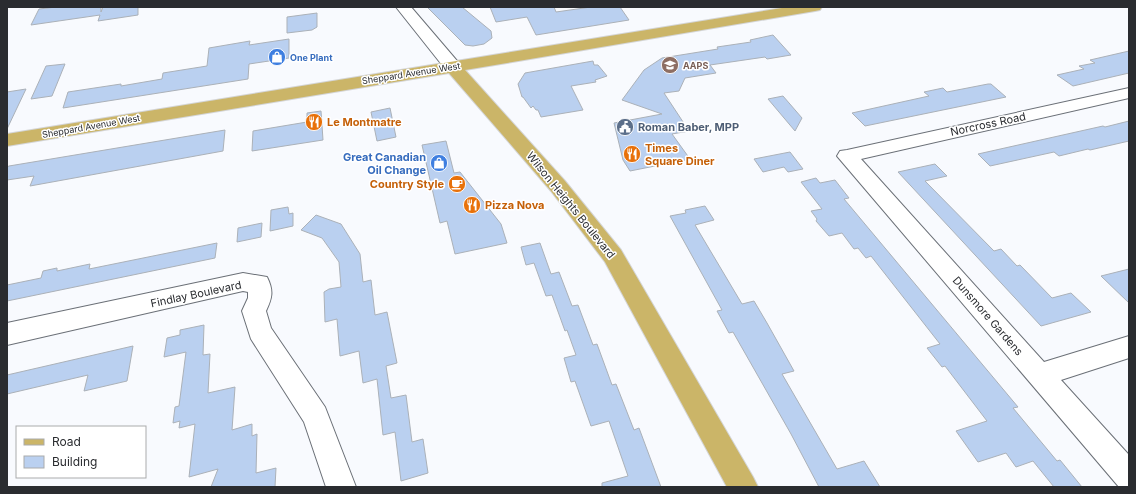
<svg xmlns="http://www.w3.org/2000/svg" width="1136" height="494" font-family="Inter,sans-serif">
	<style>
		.building { fill: #bad0f0; stroke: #abb1b8 }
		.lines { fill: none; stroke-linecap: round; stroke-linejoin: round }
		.minor-casing { stroke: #6b7077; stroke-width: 2 }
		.major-casing { stroke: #d4d5d6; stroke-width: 2 }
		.minor { fill: #fff; fill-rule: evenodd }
		.major { fill: #cbb568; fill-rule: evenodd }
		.labels { text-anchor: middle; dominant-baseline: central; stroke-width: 3; stroke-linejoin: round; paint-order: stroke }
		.far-shop-label { font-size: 9px; font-weight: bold; fill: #366cbe; stroke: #fff; text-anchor: start }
		.far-education-label { font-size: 9px; font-weight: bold; fill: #785e54; stroke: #fff; text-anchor: start }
		.far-street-label { font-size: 9px; fill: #2a2c30; stroke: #fff }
		.food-label { font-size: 11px; font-weight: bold; fill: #c56008; stroke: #fff; text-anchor: start }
		.street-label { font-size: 11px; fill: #2a2c30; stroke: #fff }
		.service-label { font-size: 11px; font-weight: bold; fill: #4e5e75; stroke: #fff; text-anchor: start }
		.shop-label { font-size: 11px; font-weight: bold; fill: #366cbe; stroke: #fff; text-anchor: end }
	</style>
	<rect width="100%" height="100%" fill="#f8fafe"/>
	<path class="building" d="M56,7H101V12L103,7H138V15L98,21L100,15L31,25L39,9Z
		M427,7H462L491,31L492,38L484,44L473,46L465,45Z
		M490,7H554L556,12L591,7H620L629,20L536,35L527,17L496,22Z
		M317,13V27L312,30L287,33V17Z
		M773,35L791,55L767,59L765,57L710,65L716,73L685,78L679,91L664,93L689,131L672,134L690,159L630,171L623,160L614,123L662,114L622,100L644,70L662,58L718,49L717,47L751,42L750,40Z
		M289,39V58L249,64L248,79L63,108L68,92L121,84V86L162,79L163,73L207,66L209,48L250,41L249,45Z
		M1129,51V73L1073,86L1057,75L1084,69L1079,66L1095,63L1090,60Z
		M593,61L594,65H598L607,76L595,80L596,82L571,86L583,110L541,117L538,110H536L533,106L531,108L523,97H522L518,84L525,73Z
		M65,64L52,96L31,99L46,66Z
		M988,84H991L1006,97L865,126L852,113L929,96L924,92L943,88L947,92Z
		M26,89L7,129V92Z
		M783,96L802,118L795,131L768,99Z
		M390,108L396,137L377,141L371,112Z
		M321,111L323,140L252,151L253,131L307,122V113Z
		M1129,121V141L1090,150L1088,149L1059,156L1054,152L990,166L978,154L1103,126L1105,127Z
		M225,130L223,151L30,186L34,176L7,180V167L9,166Z
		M446,141L454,173L460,172L501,224L507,243L455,254L447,221L440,223L422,145Z
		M790,152L803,169L788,172L784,167L763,172L754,159Z
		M935,164L947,176L925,181L994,251L1001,249L1017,266L1020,265L1052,298L1071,293L1091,312L1041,326L898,172Z
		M816,178L820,183L835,180L849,198L844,199L1018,407L1013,408L1057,461L1060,460L1082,487H1054L1033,461L1016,467L1006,453L978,462L956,431L987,421L945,366L942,367L927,348L940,344L871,256L866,258L858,248L854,249L842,233L829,236L816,221L817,219L811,211L822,209L801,182Z
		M705,206L714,220L695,225L742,304L754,301L767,323L794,371L782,374L837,469L864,461L880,487H819L791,434L733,332L729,333L717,311L722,310L670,216L686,213L685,210Z
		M288,207L289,214L293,213V226L270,231L271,210Z
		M316,215L341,224L360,254L363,282L371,280L375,315L387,312L397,363L386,366L391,398L406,395L412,442L423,439L428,473L401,481L395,432L383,435L377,379L363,383L359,351L340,356L337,319L325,322L324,292L329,289L341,287L339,262L322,238L301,230Z
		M262,223L261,237L237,242L238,228Z
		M217,243L215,258L7,301V285L41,278L43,271L57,268V271L90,264L89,269Z
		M540,243L551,274L559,272L572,306L578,305L593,345L597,344L612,385L616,384L634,430L639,428L661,487H602V483L628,476L609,421L591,426L575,381L571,382L564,358L576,355L567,330L565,331L552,295L546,296L534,263L526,265L521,247Z
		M1129,269V303L1101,276Z
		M204,325L203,355L210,354L208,393L235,387L232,430L252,424V436L257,434L256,473L276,468L275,487H211L218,469L189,477L195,424L179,428L180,421L173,423L175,407L179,406L186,352L164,357L167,338L180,335V330Z
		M133,346L127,381L84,391L88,375L7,394V375Z"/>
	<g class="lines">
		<defs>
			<path id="minor" d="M396,7H411L458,62L460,66L458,70L452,71L446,70Z
				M1129,88V98L861,159L1044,362L1129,336V358L1061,380L1129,455V487H1119L837,156L840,151L847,150Z
				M243,273L267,277C274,291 272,298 266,311L271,328L325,407L356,487H326L304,422L251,339L242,311L248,298V292L243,291L7,345V323Z"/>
			<path id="major" d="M788,7H822L820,10L815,11L465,70L565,181L621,250L753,477L758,487H727L605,262L551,191L449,73L7,146V134Z"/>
		</defs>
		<use href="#minor" class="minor-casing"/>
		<use href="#major" class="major-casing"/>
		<use href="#minor" class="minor"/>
		<use href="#major" class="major"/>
	</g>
	<defs>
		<symbol id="shop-disc" viewBox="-11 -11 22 22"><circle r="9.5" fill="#3f7fe0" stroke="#fff"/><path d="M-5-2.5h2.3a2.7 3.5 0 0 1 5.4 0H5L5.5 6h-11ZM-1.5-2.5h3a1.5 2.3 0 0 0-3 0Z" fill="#fff"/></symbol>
		<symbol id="university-disc" viewBox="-11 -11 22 22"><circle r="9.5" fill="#8d6e63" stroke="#fff"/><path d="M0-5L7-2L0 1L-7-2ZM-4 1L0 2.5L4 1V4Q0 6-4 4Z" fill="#fff"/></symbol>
		<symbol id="restaurant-disc" viewBox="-11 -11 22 22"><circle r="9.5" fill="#e8710a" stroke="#fff"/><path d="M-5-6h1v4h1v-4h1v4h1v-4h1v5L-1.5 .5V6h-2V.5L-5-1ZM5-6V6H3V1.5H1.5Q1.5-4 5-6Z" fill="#fff"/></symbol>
		<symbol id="civic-disc" viewBox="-11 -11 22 22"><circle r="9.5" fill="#5c6f8a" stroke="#fff"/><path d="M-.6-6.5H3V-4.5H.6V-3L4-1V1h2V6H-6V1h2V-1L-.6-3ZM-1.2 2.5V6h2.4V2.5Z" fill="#fff"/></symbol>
		<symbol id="cafe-disc" viewBox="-11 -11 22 22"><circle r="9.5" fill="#e8710a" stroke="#fff"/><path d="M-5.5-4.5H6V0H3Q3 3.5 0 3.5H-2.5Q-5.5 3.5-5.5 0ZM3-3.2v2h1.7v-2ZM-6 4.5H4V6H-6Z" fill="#fff"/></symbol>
	</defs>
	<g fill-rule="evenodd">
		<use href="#shop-disc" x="267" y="47" width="20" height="20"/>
		<use href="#university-disc" x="660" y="55" width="20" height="20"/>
		<use href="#restaurant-disc" x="304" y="112" width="20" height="20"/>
		<use href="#civic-disc" x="615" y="117" width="20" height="20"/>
		<use href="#restaurant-disc" x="622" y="144" width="20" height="20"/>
		<use href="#shop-disc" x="429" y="153" width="20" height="20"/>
		<use href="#cafe-disc" x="447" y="174" width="20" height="20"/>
		<use href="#restaurant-disc" x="462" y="195" width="20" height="20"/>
	</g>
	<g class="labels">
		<g class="far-shop-label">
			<text x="290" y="57">One Plant</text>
		</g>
		<g class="far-education-label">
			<text x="683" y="65">AAPS</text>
		</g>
		<g class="far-street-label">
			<text transform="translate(411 73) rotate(-9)">Sheppard Avenue West</text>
			<text transform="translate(91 126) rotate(-10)">Sheppard Avenue West</text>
		</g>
		<g class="food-label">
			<text x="327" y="122">Le Montmatre</text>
			<text x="645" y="148">Times<tspan x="645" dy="13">Square Diner</tspan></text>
			<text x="444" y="184" text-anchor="end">Country Style</text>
			<text x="485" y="205">Pizza Nova</text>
		</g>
		<g class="street-label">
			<text transform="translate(988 124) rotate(-12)">Norcross Road</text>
			<text transform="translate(571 205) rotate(51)">Wilson Heights Boulevard</text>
			<text transform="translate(196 294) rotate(-12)">Findlay Boulevard</text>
			<text transform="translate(988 316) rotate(49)">Dunsmore Gardens</text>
		</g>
		<g class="service-label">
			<text x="638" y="127">Roman Baber, MPP</text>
		</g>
		<g class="shop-label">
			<text x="426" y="157">Great Canadian<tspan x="426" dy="13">Oil Change</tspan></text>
		</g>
	</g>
	<rect width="1136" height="494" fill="none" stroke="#2a2c30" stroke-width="16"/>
	<rect x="16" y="426" width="130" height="52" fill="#ffffff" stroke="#aaabac"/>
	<rect x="24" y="439" width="20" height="6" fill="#cbb568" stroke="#aaabac"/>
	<text x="52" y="446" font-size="12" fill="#2a2c30">Road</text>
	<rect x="24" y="456" width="20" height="12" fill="#bad0f0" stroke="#aaabac"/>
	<text x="52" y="466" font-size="12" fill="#2a2c30">Building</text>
</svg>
